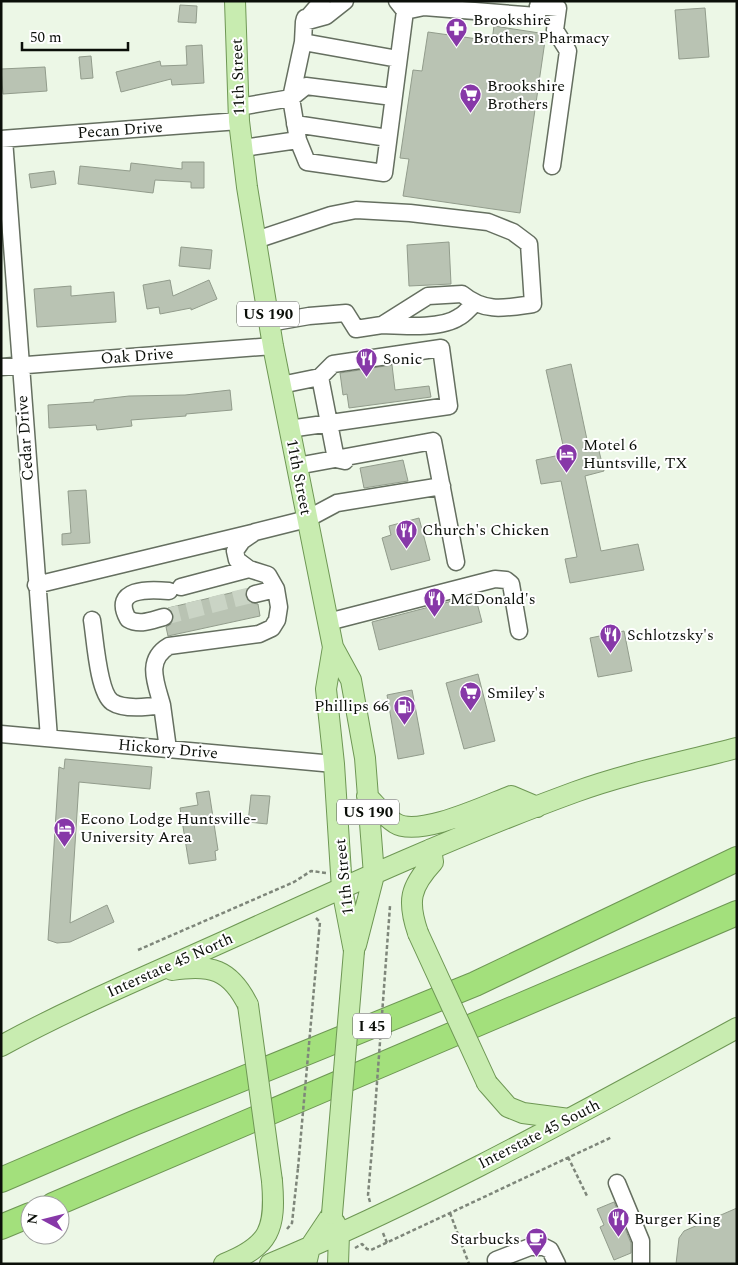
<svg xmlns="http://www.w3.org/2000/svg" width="738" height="1265" font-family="Spectral,serif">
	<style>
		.building { fill: #b9c3b3; stroke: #929c8c }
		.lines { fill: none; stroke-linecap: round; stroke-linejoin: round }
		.minor-tunnel { stroke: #cad4c5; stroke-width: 16; stroke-dasharray: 16 8; stroke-linecap: butt }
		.minor-casing { stroke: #656f60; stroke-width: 19 }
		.major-casing { stroke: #6e9754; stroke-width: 22 }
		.highway-casing { stroke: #6e9754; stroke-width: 26 }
		.path { stroke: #7e867a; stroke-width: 2.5; stroke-dasharray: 4 2.5; stroke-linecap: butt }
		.minor { stroke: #fff; stroke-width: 16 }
		.major { stroke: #c8ecb0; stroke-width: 20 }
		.highway { stroke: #a3e07c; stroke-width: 24 }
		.major-bridge-casing { stroke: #6e9754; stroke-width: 22; stroke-linecap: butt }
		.path-bridge { stroke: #7e867a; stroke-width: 2.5; stroke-dasharray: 4 2.5; stroke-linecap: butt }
		.major-bridge { stroke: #c8ecb0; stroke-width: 20 }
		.labels { text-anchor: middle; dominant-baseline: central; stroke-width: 4; stroke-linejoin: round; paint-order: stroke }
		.shield { fill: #fff; stroke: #545753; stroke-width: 1 }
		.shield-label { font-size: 15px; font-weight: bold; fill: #0b0f09 }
		.poi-label { font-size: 16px; fill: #0b0f09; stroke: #fff; text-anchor: start }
		.street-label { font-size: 16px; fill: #0b0f09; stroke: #fff }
	</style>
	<rect width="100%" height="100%" fill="#ecf7e6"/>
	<path class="building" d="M180,5L197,6L196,23L178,22Z
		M705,8L709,57L679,59L675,10Z
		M494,26L546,34L520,213L403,196L409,159L400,158L413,70L422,71L428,32L492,41Z
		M202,45L204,83L172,85L171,79L121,92L116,72L160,61L161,66L187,65L186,46Z
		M91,56L93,78L81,79L79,57Z
		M45,67L47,91L3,94L1,69Z
		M182,162H204V188H191V182L155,180L153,193L78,184L80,166L130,171L131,163L182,169Z
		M54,171L56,184L31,188L29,174Z
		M449,242L451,284L409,286L407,245Z
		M181,247L212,250L210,269L179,266Z
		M170,280L173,296L209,280L217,299L191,310V308L160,314L159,307L147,309L143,285Z
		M71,286V296L114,292L116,322L37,327L34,289Z
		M571,364L589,449L598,447L604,471L585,476L601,551L638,544L644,570L570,583L565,559L577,557L561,481L541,484L536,460L565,454L546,370Z
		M392,365L395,390L429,386L431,397L349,408L347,394L343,395L340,373Z
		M230,390L232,410L186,414V416L131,420L132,426L97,430L96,425L49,428L48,405L94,402V400L129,396L185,395Z
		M403,460L408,481L364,488L360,468Z
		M86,490L90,543L62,545V534L71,533L68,491Z
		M419,518L430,560L391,570L382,538L391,535L389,526Z
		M247,589L245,597L252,603L258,604L260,616L168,636L166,627L171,624L174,615L168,608Z
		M475,595L482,622L379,650L372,622Z
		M624,631L632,671L598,677L590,638Z
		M478,674L495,741L464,749L446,683Z
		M412,690L424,754L398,759L387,695Z
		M65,759L152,767L150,789L79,782L70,923L107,905L114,922L70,942L57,943L48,940L59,767L64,769Z
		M209,791L218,850L215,851L216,860L189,864L180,808L198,805L196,793Z
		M251,795L270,796L267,824L248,822Z
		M614,1202L631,1243V1253L614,1260L600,1227L604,1225L597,1209Z
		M737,1208V1264H676L679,1238L684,1231Z"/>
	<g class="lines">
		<path class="minor-tunnel" d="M164,617L255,594"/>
		<defs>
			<path id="minor" d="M538,6L558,8L555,30L568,51L552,166
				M405,11L424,7L537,16L539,1
				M305,18L304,22L326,16L345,1
				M303,42L398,59
				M291,98L306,86L393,97
				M291,98L303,42L304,22L322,1
				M239,107L291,98L298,140L243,148
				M295,124L388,138
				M1,139L239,121
				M4,139L49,738
				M298,140L307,162L384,173L405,11L397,1
				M256,240L331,215L356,210L410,213L488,222L513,232L529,244L533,304C505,308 485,313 462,294L428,296L382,325L356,329L346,313L309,316L269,323
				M382,325C403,326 442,329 459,317C465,314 469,308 474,304
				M1,367L273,346
				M320,377L336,459L345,461
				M281,385L320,377L333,364L441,348L449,406L289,429
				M297,466L433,441L456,562
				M36,585L252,533
				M181,587L249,569
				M255,594L276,589
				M164,617C152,620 140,626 128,619C111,588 149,589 169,591
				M92,620C95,638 98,692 112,702C124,710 148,707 162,705L168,749
				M328,622L495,579L506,580L511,584L519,631
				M162,705C156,683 145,660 169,646L259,634L272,628L277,620L279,607L276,589L268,575L249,569L237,560L235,551L242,541L255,532L307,519L337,503L442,486
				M1,734L334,764
				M617,1183L641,1241V1264
				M496,1260L530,1247H544L550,1250L557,1264"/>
			<path id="major" d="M235,1L239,121L247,187L273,346L333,647L326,689L334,764L342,889L354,951
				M333,647L351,680L365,758L374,875L356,945
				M367,796C376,805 385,817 395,823C418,838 487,805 511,796L537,807
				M418,933C407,901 410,887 433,862L431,849
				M172,970C211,964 230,969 248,1005
				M1,1046C78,1004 157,972 236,936C348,885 460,834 575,792C627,773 683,762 737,748
				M487,1083L508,1107L523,1113L569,1119
				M335,1223L339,1234L338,1264
				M224,1264C270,1246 276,1229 272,1181
				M270,1264C431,1197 584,1111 737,1028
				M306,1264L310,1247L332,1214"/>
			<path id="highway" d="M1,1180L134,1123L475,984L737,859
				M53,1205L737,913
				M1,1227L30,1215"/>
		</defs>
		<use href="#minor" class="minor-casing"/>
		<use href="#major" class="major-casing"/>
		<use href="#highway" class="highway-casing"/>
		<path class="path" d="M316,918L320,922L319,932
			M138,950L294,882L311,871L326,873
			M568,1157L587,1196
			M370,1202L368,1195L373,1137
			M450,1213L469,1264
			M287,1229L292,1223L298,1168
			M383,1233L387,1243
			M355,1248L362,1244L367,1249L371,1250L612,1137"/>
		<use href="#minor" class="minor"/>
		<use href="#major" class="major"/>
		<use href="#highway" class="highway"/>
		<defs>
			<path id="major-bridge" d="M418,933L487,1083
				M248,1005L272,1181
				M332,1214L354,951"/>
		</defs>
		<use href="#major-bridge" class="major-bridge-casing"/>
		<path class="path-bridge" d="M373,1137L390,906
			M298,1168L319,932"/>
		<use href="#major-bridge" class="major-bridge"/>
	</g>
	<defs>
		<symbol id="pharmacy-pin" viewBox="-11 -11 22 30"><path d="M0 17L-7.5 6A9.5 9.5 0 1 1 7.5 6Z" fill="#8738a8" stroke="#fff"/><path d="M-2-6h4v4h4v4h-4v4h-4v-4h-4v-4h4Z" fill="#fff"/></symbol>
		<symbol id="supermarket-pin" viewBox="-11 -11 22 30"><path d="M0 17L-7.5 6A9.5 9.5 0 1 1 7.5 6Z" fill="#8738a8" stroke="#fff"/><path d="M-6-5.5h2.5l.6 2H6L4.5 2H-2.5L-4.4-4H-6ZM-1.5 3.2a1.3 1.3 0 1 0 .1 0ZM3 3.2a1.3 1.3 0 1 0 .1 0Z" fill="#fff"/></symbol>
		<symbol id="restaurant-pin" viewBox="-11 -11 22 30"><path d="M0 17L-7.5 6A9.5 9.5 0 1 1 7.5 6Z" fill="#8738a8" stroke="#fff"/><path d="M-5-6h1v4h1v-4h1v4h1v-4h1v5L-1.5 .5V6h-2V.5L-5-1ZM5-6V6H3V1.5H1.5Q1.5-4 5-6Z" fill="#fff"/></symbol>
		<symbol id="hotel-pin" viewBox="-11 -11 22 30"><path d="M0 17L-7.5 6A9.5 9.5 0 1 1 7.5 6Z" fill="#8738a8" stroke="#fff"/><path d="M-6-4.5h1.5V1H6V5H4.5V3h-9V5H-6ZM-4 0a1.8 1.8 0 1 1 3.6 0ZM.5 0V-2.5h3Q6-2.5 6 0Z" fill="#fff"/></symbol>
		<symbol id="fuel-pin" viewBox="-11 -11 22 30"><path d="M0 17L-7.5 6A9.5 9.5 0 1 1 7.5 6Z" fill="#8738a8" stroke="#fff"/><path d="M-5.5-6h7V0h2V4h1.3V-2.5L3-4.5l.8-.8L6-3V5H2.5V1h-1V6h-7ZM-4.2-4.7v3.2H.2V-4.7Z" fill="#fff"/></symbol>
		<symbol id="cafe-pin" viewBox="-11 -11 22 30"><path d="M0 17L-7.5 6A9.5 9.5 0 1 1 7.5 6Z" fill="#8738a8" stroke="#fff"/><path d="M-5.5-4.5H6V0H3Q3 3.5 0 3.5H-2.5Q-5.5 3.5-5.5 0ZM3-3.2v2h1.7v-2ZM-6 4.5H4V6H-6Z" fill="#fff"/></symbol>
	</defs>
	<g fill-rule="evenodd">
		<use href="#pharmacy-pin" x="444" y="16" width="25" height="34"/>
		<use href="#supermarket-pin" x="458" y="82" width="25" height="34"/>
		<use href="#restaurant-pin" x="354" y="346" width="25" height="34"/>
		<use href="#hotel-pin" x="554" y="442" width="25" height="34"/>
		<use href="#restaurant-pin" x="394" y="518" width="25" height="34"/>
		<use href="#restaurant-pin" x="422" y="586" width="25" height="34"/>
		<use href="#restaurant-pin" x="598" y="622" width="25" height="34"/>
		<use href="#supermarket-pin" x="458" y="680" width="25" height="34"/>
		<use href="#fuel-pin" x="392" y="694" width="25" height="34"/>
		<use href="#hotel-pin" x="52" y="816" width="25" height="34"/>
		<use href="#restaurant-pin" x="606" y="1206" width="25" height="34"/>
		<use href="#cafe-pin" x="524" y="1226" width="25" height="34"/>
	</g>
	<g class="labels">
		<g class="shield">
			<rect x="237" y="301.5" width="62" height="25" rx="4"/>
			<rect x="337" y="799.5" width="62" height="25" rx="4"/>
			<rect x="353" y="1013.5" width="38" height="25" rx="4"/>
		</g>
		<g class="shield-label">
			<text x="268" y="314">US 190</text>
			<text x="368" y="812">US 190</text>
			<text x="372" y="1026">I 45</text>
		</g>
		<g class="poi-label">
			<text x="473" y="20">Brookshire<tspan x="473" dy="18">Brothers Pharmacy</tspan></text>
			<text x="487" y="86">Brookshire<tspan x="487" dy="18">Brothers</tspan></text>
			<text x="383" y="359">Sonic</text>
			<text x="583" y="445">Motel 6<tspan x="583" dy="18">Huntsville, TX</tspan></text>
			<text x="422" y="530">Church's Chicken</text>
			<text x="450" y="599">McDonald's</text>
			<text x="627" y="635">Schlotzsky's</text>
			<text x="487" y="693">Smiley's</text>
			<text x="389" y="706" text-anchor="end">Phillips 66</text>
			<text x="80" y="819">Econo Lodge Huntsville-<tspan x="80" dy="18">University Area</tspan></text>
			<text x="634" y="1219">Burger King</text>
			<text x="520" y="1239" text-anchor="end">Starbucks</text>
		</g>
		<g class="street-label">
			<text transform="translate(238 77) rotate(-92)">11th Street</text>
			<text transform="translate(120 130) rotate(-4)">Pecan Drive</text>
			<text transform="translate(137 356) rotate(-4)">Oak Drive</text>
			<text transform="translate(25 438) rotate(-94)">Cedar Drive</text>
			<text transform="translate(299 477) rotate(79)">11th Street</text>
			<text transform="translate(168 749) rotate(5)">Hickory Drive</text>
			<text transform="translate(344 877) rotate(-96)">11th Street</text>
			<text transform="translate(170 965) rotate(-24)">Interstate 45 North</text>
			<text transform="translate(539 1134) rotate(-27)">Interstate 45 South</text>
		</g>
	</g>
	<rect width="738" height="1265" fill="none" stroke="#0b0f09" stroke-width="5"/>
	<g transform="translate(45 1220) rotate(277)"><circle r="24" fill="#ffffff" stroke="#9d9f9d"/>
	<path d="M0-4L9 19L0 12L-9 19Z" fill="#8738a8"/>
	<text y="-8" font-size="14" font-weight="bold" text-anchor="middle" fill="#0b0f09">N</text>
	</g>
	<path d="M22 42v8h106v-8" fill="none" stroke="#0b0f09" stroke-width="2.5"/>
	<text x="30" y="42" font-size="15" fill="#0b0f09" stroke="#ffffff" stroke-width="4" paint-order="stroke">50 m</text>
</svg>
